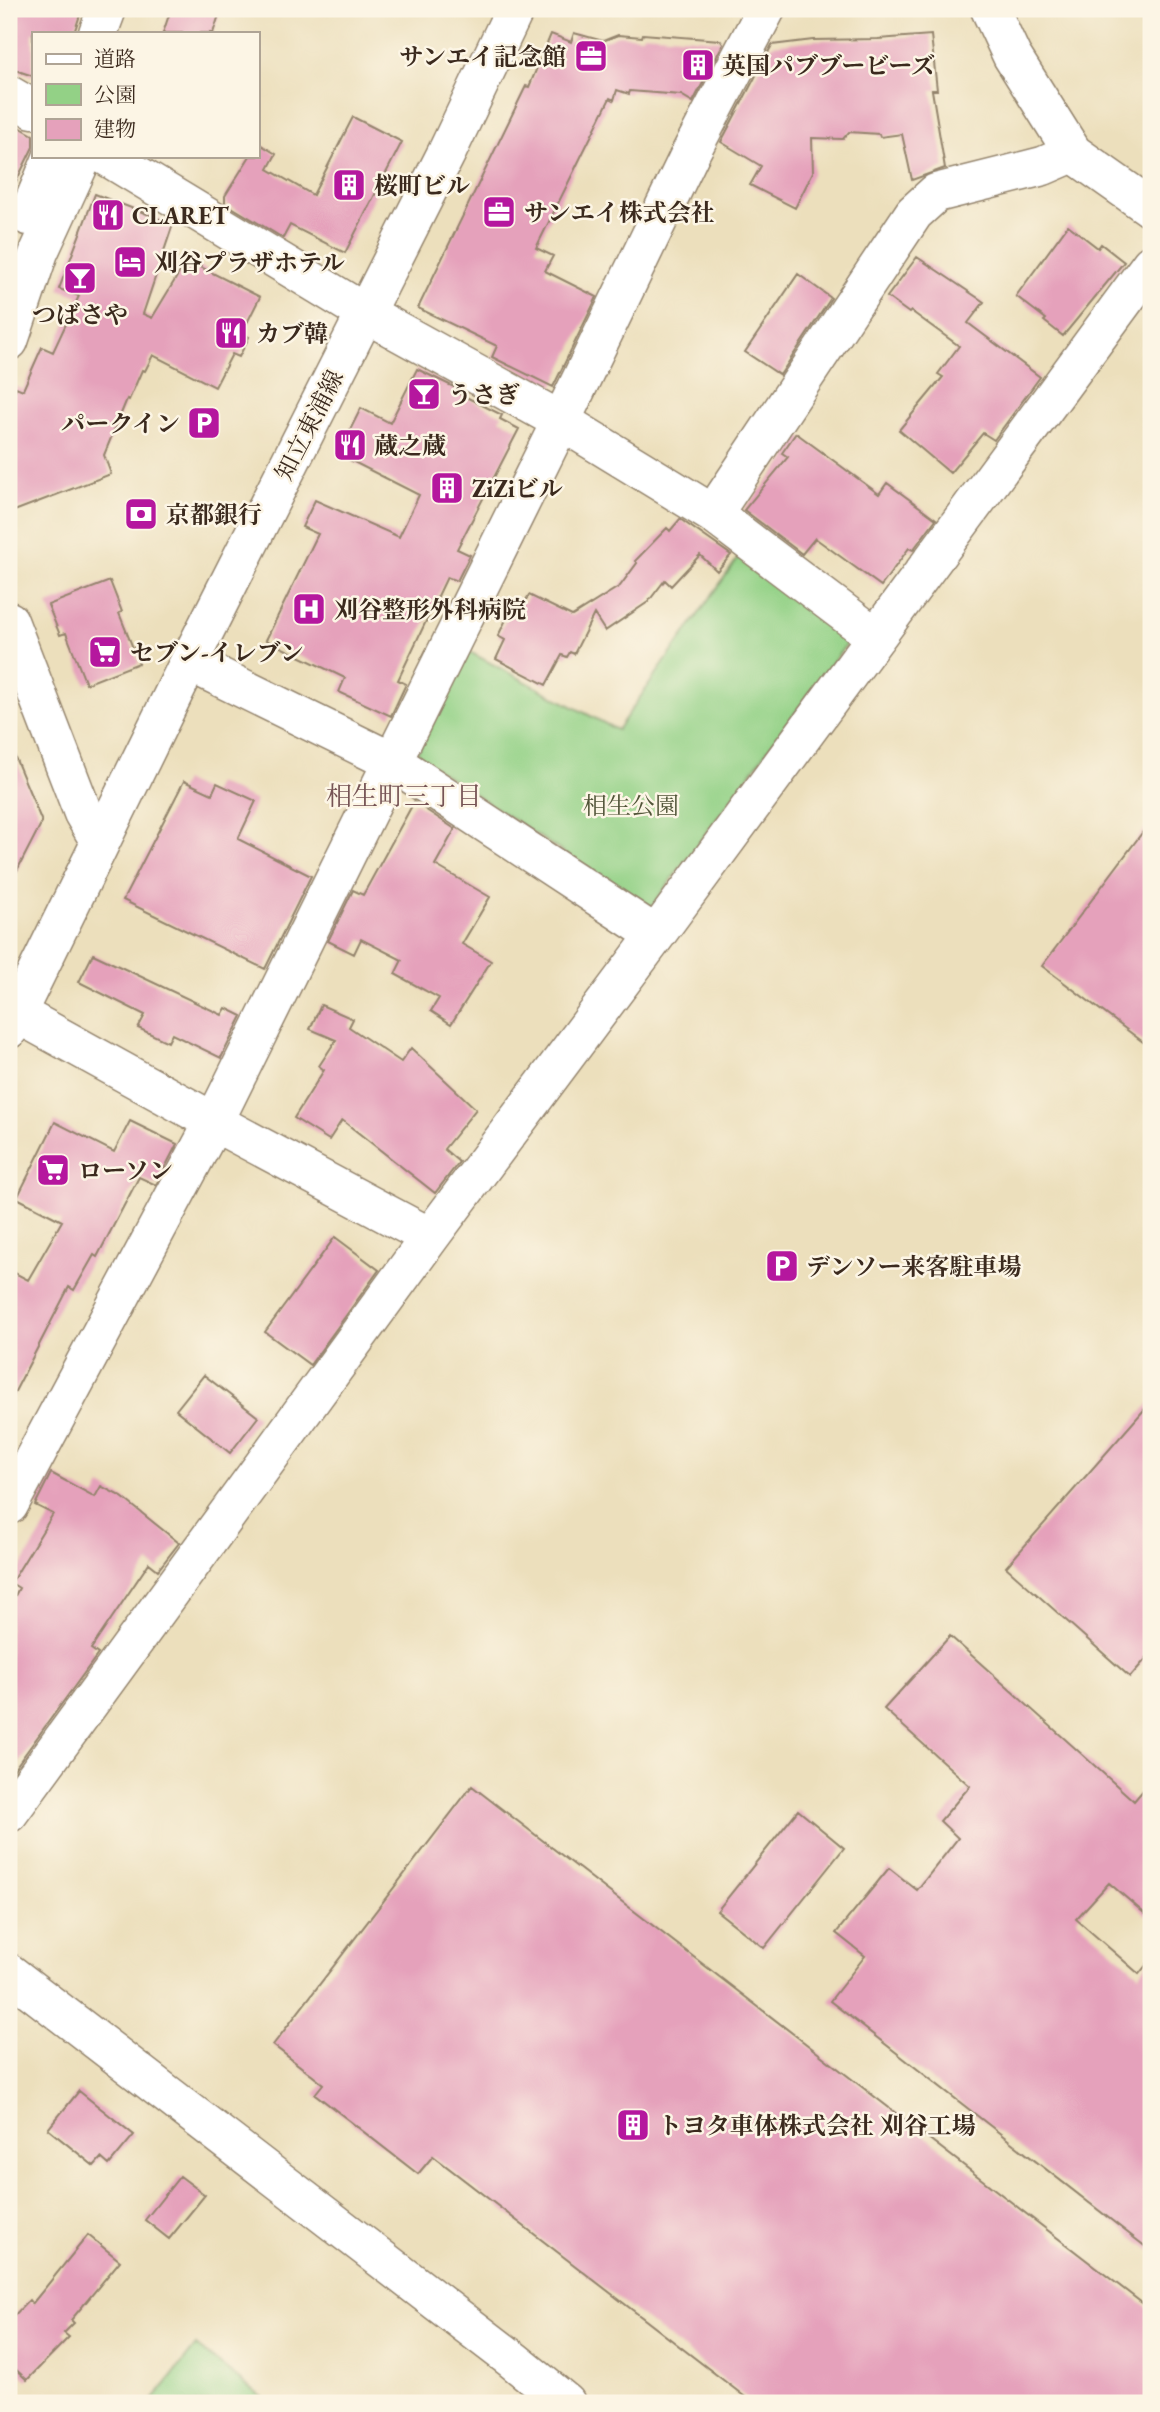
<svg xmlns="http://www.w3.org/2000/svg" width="1160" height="2412" font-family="'EB Garamond','Noto Serif JP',serif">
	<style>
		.green { fill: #93d186; stroke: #677e52; stroke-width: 2 }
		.building { fill: #e5a1bb }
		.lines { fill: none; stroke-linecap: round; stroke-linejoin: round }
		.minor-casing { stroke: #94846d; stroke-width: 41 }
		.major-casing { stroke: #94846d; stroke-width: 41 }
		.minor { stroke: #fff; stroke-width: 38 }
		.major { stroke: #fff; stroke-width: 38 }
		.labels { text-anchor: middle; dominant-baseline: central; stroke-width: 5; stroke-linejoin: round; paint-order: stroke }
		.poi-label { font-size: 24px; font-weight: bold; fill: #3b2a1e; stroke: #fcf5e5; text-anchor: start }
		.street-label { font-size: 24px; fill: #3b2a1e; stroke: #fcf5e5 }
		.park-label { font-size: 24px; fill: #515438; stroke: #fcf5e5 }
		.neighbourhood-label { font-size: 26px; fill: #765455; stroke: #fcf5e5 }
	</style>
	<rect width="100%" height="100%" fill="#fcf5e5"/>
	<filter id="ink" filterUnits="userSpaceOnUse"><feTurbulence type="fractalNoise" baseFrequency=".0143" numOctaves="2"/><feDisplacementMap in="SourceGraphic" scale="14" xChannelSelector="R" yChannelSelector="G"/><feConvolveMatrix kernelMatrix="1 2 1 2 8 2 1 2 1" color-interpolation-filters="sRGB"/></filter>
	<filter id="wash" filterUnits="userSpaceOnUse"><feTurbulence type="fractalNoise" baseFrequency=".00686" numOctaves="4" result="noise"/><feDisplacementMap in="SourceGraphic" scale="28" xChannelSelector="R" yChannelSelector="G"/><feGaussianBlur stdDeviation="1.57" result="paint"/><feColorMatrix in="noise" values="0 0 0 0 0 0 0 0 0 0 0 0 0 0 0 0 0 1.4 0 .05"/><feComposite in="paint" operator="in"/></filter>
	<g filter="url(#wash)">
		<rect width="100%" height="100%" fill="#ecdfbc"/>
		<path class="green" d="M741,554L848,642L649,910L416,755L468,651L617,730Z
			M196,2346L269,2403H151Z"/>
		<g id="blocks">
			<path class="building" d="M9,9H82L74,33H33V76L9,68Z
				M171,9H221L213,33H163Z
				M574,33L603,41L618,35L642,37L643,34L720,40L723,44L693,102L681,95L630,91L629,94L617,90L614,100L610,98L536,248L553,256L545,271L597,297L553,387L492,357L497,346L418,308L526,86L529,87L551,34L571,42Z
				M931,35L937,90H932L945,168L912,180L902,134L880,137L879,134L849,132L843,139L812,138L813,172L795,208L750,185L761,166L721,142L772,45L813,40L878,39Z
				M353,117L402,142L345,253L290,225L283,238L225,203V196L250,156H257L258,143L276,154L268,169L313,195Z
				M9,121L33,135V147L9,196Z
				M95,194L173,224L143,314L152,318L187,260L260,297L242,333L249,337L239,357L232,354L215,387L153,355L145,371L142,370L129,400L127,399L104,455L111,474L9,513V403L16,387L23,390L42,347L53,352L79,296L59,289Z
				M1068,225L1098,248L1101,244L1124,262L1063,336L1044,321L1046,319L1016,296Z
				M917,257L984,302L968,323L1040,377L994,440L983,433L950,473L899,430L943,377L938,374L959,346L911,311L909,313L887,297Z
				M798,274L831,298L780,375L745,352Z
				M417,369L462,391L460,394L502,415L500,419L519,429L457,549L470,555L457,581L447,577L398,680L406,684L391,716L339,692L345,678L266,640L318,534L302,527L315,500L399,537L419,495L338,454L361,408L390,423Z
				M796,433L879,494L887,483L936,519L913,550L909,548L881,586L815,538L802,554L744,510L788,457L782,453Z
				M680,519L731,555L717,571L700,555L671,586L665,580L648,602L605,631L594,614L574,654L570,652L567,657L562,655L546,685L496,659L505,640L498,636L516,599L524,603L529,595L572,616L620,586L637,563L635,561L667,528L670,531Z
				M110,581L122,612L119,613L139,663L86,684L66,633L60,635L48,605Z
				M9,743L42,822L9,886Z
				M184,781L212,794L217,783L256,801L238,839L311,876L265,969L123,900Z
				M414,802L455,829L435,865L490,897L462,944L491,961L451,1024L431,1011L439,998L395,974L402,960L361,939L354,954L328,941L353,890L363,895Z
				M1151,821V1048L1042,966Z
				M93,954L222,1015L226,1008L242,1016L221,1058L172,1034L168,1042L138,1028L145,1015L79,982Z
				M321,1005L353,1019L349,1027L401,1062L411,1048L476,1109L444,1149L459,1162L435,1193L342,1120L329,1140L294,1118L324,1070L319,1066L336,1040L310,1029Z
				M130,1121L177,1144L156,1185L139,1177L97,1257L94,1255L74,1290L69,1287L9,1403V1270L28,1280L62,1221L17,1198L55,1122L114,1152Z
				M335,1237L379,1270L310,1365L265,1332Z
				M204,1375L258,1417L230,1453L176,1410Z
				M1151,1402V1653L1130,1677L1006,1567Z
				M51,1473L95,1497L101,1486L122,1497L179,1543L158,1570L149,1563L91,1649L98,1654L9,1776V1607L19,1588L11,1583L53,1514L35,1505Z
				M950,1636L1134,1801L1151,1781V1919L1109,1883L1076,1919L1139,1974L1151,1959V2251L830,2001L865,1956L836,1933L889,1868L917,1890L958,1838L940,1821L970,1786L884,1709Z
				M472,1786L1151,2310V2403H753L433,2156L418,2174L315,2094L323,2084L273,2045Z
				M798,1810L844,1848L764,1948L717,1911Z
				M79,2091L134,2135L109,2165L101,2158L94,2166L48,2129Z
				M180,2176L205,2195L169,2239L145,2220Z
				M88,2235L120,2261L71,2320L74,2323L64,2333L69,2337L27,2380L9,2363V2321L29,2300L32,2304Z"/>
		</g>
	</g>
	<g filter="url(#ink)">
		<use href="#blocks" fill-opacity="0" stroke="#94846d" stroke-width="2"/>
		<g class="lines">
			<defs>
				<path id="minor" d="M990,9L1012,56L1073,153L1151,208
					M98,33L107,9
					M9,95L33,109
					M106,156L365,313L561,421L691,152L766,9
					M28,216L53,156
					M9,341L39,252L83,156
					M713,514L876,637
					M9,621L83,813L100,842
					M189,662L393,762L656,935
					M9,1009L214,1122L430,1237
					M9,1505L214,1122L561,421L713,514L914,213L936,193L1043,166L1073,153
					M9,1813L430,1237L656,935L1151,264
					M9,1973L513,2360L566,2403"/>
				<path id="major" d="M9,1029L189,662L447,152L515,9"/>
			</defs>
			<use href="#minor" class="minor-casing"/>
			<use href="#major" class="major-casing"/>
			<use href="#minor" class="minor"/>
			<use href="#major" class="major"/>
		</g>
	</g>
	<defs>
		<symbol id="office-square" viewBox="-11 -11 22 22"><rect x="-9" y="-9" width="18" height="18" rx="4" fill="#b5179e" stroke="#fcf5e5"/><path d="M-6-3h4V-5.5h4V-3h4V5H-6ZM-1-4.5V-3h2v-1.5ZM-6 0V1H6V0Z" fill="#fff"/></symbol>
		<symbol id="building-square" viewBox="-11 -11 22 22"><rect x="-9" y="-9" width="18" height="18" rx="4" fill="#b5179e" stroke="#fcf5e5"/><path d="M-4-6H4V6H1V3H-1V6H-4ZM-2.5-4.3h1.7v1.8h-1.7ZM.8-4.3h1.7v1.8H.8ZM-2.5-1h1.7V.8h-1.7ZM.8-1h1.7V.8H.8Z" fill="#fff"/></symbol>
		<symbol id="restaurant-square" viewBox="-11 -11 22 22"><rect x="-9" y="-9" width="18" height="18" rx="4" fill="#b5179e" stroke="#fcf5e5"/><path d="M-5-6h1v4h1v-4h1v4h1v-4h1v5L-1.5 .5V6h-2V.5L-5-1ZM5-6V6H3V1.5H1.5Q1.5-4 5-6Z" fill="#fff"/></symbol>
		<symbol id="hotel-square" viewBox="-11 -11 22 22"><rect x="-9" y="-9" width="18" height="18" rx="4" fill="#b5179e" stroke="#fcf5e5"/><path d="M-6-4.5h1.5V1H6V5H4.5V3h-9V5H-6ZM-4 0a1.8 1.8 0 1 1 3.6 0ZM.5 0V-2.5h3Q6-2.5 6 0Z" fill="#fff"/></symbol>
		<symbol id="bar-square" viewBox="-11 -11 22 22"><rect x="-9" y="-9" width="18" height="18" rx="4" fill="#b5179e" stroke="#fcf5e5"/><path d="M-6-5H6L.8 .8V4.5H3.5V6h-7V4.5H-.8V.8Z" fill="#fff"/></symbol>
		<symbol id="parking-square" viewBox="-11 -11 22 22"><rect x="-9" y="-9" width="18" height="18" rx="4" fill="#b5179e" stroke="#fcf5e5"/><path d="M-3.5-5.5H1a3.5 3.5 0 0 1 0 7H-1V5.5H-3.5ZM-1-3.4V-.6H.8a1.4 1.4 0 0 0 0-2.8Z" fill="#fff"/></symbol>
		<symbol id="bank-square" viewBox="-11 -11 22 22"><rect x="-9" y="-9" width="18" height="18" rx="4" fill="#b5179e" stroke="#fcf5e5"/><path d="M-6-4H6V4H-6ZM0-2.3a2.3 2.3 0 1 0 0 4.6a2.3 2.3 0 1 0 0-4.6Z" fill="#fff"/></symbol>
		<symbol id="hospital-square" viewBox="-11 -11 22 22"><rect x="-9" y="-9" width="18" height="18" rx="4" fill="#b5179e" stroke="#fcf5e5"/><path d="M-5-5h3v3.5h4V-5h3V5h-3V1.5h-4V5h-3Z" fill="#fff"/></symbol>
		<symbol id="supermarket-square" viewBox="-11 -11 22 22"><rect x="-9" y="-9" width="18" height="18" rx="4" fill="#b5179e" stroke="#fcf5e5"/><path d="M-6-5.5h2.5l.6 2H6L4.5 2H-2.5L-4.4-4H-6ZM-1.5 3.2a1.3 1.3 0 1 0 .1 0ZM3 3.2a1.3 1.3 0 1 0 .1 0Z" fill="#fff"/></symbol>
	</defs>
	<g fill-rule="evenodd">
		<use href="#office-square" x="572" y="37" width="38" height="38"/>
		<use href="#building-square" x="679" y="46" width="38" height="38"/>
		<use href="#building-square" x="330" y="166" width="38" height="38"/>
		<use href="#office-square" x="480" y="193" width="38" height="38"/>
		<use href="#restaurant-square" x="89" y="196" width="38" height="38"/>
		<use href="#hotel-square" x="111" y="243" width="38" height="38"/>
		<use href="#bar-square" x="61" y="259" width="38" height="38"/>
		<use href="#restaurant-square" x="212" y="314" width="38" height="38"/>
		<use href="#bar-square" x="405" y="375" width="38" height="38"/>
		<use href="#parking-square" x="185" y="404" width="38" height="38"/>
		<use href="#restaurant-square" x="331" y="426" width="38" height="38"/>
		<use href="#building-square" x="428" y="469" width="38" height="38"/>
		<use href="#bank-square" x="122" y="495" width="38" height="38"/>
		<use href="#hospital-square" x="290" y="590" width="38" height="38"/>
		<use href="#supermarket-square" x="86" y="633" width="38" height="38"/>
		<use href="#supermarket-square" x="34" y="1151" width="38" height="38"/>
		<use href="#parking-square" x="763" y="1247" width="38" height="38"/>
		<use href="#building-square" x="614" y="2106" width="38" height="38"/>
	</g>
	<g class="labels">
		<g class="poi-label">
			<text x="566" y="56" text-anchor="end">サンエイ記念館</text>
			<text x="722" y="65">英国パブブービーズ</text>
			<text x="374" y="185">桜町ビル</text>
			<text x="524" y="212">サンエイ株式会社</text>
			<text x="132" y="215">CLARET</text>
			<text x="154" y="262">刈谷プラザホテル</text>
			<text x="80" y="314" text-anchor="middle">つばさや</text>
			<text x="256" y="333">カブ韓</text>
			<text x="448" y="394">うさぎ</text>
			<text x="180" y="423" text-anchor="end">パークイン</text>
			<text x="374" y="445">蔵之蔵</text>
			<text x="472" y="488">ZiZiビル</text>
			<text x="166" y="514">京都銀行</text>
			<text x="334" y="609">刈谷整形外科病院</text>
			<text x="130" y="652">セブン-イレブン</text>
			<text x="78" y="1170">ローソン</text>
			<text x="806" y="1266">デンソー来客駐車場</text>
			<text x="658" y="2125">トヨタ車体株式会社 刈谷工場</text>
		</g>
		<g class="street-label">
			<text transform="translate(309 425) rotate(-63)">知立東浦線</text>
		</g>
		<g class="park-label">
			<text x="631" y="805">相生公園</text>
		</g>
		<g class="neighbourhood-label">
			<text x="404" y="796">相生町三丁目</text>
		</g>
	</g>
	<rect width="1160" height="2412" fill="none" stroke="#fcf5e5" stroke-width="35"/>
	<rect x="32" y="32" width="228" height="126" fill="#fcf5e5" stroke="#afa495" stroke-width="2"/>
	<rect x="46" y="54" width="35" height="10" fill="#ffffff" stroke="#afa495" stroke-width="2"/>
	<text x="94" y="66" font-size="21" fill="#3b2a1e">道路</text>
	<rect x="46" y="84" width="35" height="21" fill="#93d186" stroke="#afa495" stroke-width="2"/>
	<text x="94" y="102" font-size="21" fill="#3b2a1e">公園</text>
	<rect x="46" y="119" width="35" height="21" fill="#e5a1bb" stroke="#afa495" stroke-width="2"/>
	<text x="94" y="136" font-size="21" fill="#3b2a1e">建物</text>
</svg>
